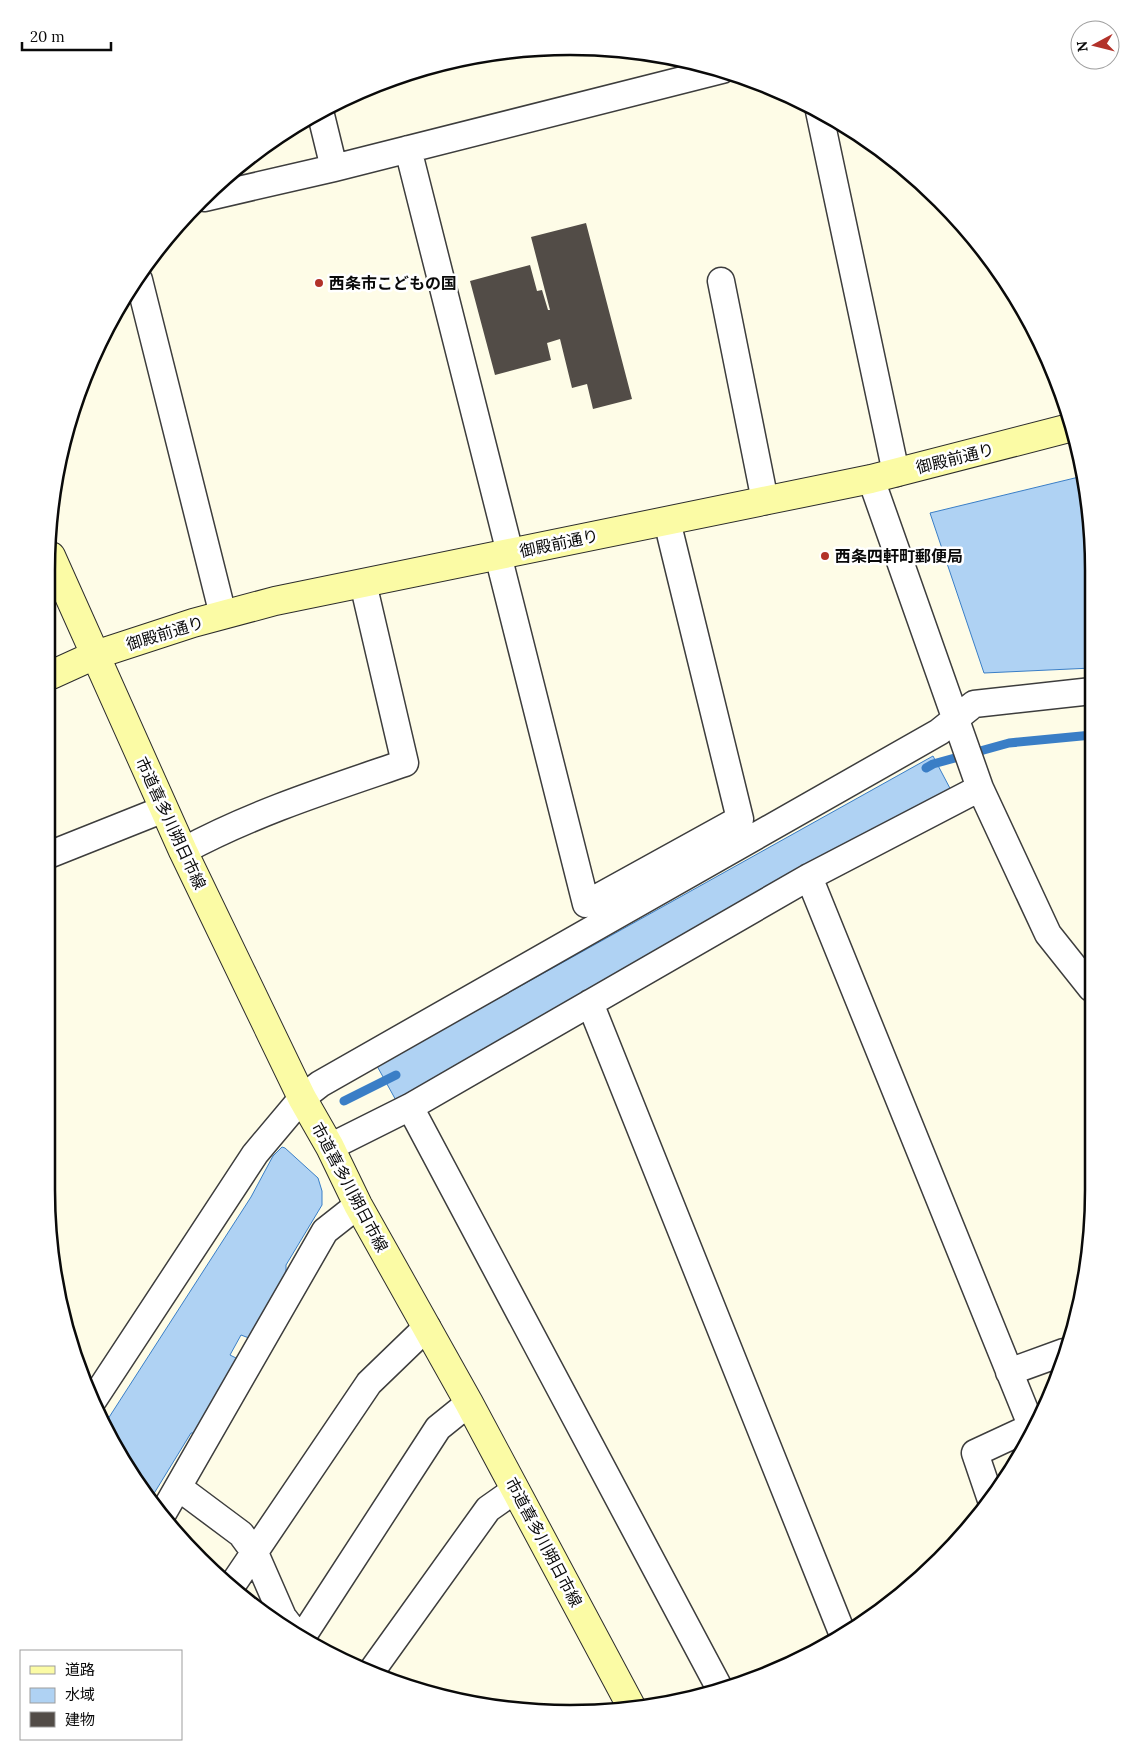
<svg xmlns="http://www.w3.org/2000/svg" width="1140" height="1760" font-family="Lora,'Noto Sans JP',serif">
	<style>
		.water { fill: #afd2f3; stroke: #3a7ec6 }
		.lines { fill: none; stroke-linecap: round; stroke-linejoin: round }
		.stream { stroke: #3a7ec6; stroke-width: 9 }
		.building { fill: #524c47 }
		.street-casing { stroke: #3d3d3d; stroke-width: 29 }
		.secondary-casing { stroke: #2c2c2c; stroke-width: 30 }
		.street { stroke: #fff; stroke-width: 26 }
		.secondary { stroke: #fbfba5; stroke-width: 28 }
		.poi-dot { fill: #b2322a; stroke: #fff; stroke-width: 2 }
		.labels { text-anchor: middle; dominant-baseline: central; stroke-width: 5; stroke-linejoin: round; paint-order: stroke }
		.poi-label { font-size: 16px; font-weight: bold; fill: #0a0a0a; stroke: #fff; text-anchor: start }
		.street-label { font-size: 16px; fill: #0a0a0a; stroke: #fff }
		.rim { fill: none; stroke: #0a0a0a; stroke-width: 2.5 }
	</style>
	<rect width="100%" height="100%" fill="#fefce7"/>
	<path class="water" d="M1083,476L1093,536L1092,668L984,673L930,513Z
		M933,756L953,794L398,1104L377,1066Z
		M282,1147L285,1148L318,1178L322,1191V1205L286,1265V1275L249,1338L241,1335L230,1355L238,1359L196,1433H191L150,1500L135,1481L106,1422L251,1197L273,1156Z"/>
	<g class="lines">
		<path class="stream" d="M926,768L933,764L1009,743L1092,735
			M344,1101L396,1075"/>
	</g>
	<path class="building" d="M586,223L632,399L593,409L587,384L572,388L560,339L547,343L551,360L495,375L470,281L530,265L537,291L542,290L548,310H550L531,237Z"/>
	<g class="lines">
		<defs>
			<path id="street" d="M320,111L334,168
				M819,111L896,473
				M408,149L510,553
				M204,198L334,168L722,70
				M139,280L223,615
				M721,281L765,501
				M871,479L980,788L1048,934L1091,988
				M498,555L586,904L740,819L667,521
				M183,851C253,813 329,789 405,763L363,583
				M51,854L164,809
				M809,877L1033,1430
				M590,1003L843,1635
				M410,1107L721,1691
				M330,1147L410,1107L809,877L980,788
				M1009,1372L1064,1352
				M94,1399L255,1154L302,1098L320,1084L939,732L974,704L1092,691
				M178,1487L241,1534L255,1553L283,1617L299,1638
				M991,1500L975,1453L1031,1427
				M162,1515L325,1231L358,1205
				M231,1587L369,1383L427,1327
				M301,1639L438,1428L469,1403
				M371,1672L488,1509L515,1490"/>
			<path id="secondary" d="M51,556L183,851L302,1098L330,1147L358,1205L469,1403L631,1706
				M51,675L95,655L193,623L275,601L871,479L1073,427"/>
		</defs>
		<use href="#street" class="street-casing"/>
		<use href="#secondary" class="secondary-casing"/>
		<use href="#street" class="street"/>
		<use href="#secondary" class="secondary"/>
	</g>
	<g class="poi-dot">
		<circle cx="319" cy="283" r="5"/>
		<circle cx="825" cy="556" r="5"/>
	</g>
	<g class="labels">
		<g class="poi-label">
			<text x="329" y="283">西条市こどもの国</text>
			<text x="835" y="556">西条四軒町郵便局</text>
		</g>
		<g class="street-label">
			<text transform="translate(955 458) rotate(-14)">御殿前通り</text>
			<text transform="translate(559 543) rotate(-12)">御殿前通り</text>
			<text transform="translate(165 633) rotate(-17)">御殿前通り</text>
			<text transform="translate(171 823) rotate(65)">市道喜多川朔日市線</text>
			<text transform="translate(350 1187) rotate(62)">市道喜多川朔日市線</text>
			<text transform="translate(544 1542) rotate(62)">市道喜多川朔日市線</text>
		</g>
	</g>
	<path d="M0 0H1140V1760H0ZM570 55H570A515 515 0 0 1 1085 570V1190A515 515 0 0 1 570 1705H570A515 515 0 0 1 55 1190V570A515 515 0 0 1 570 55Z" fill="#fff" fill-rule="evenodd"/>
	<path class="rim" d="M570 55H570A515 515 0 0 1 1085 570V1190A515 515 0 0 1 570 1705H570A515 515 0 0 1 55 1190V570A515 515 0 0 1 570 55Z"/>
	<rect x="20" y="1650" width="162" height="90" fill="#ffffff" stroke="#9d9d9d"/>
	<rect x="30" y="1666" width="25" height="8" fill="#fbfba5" stroke="#9d9d9d"/>
	<text x="65" y="1675" font-size="15" fill="#0a0a0a">道路</text>
	<rect x="30" y="1688" width="25" height="15" fill="#afd2f3" stroke="#9d9d9d"/>
	<text x="65" y="1700" font-size="15" fill="#0a0a0a">水域</text>
	<rect x="30" y="1712" width="25" height="15" fill="#524c47" stroke="#9d9d9d"/>
	<text x="65" y="1725" font-size="15" fill="#0a0a0a">建物</text>
	<g transform="translate(1095 45) rotate(263)"><circle r="24" fill="#ffffff" stroke="#9d9d9d"/>
	<path d="M0-4L9 19L0 12L-9 19Z" fill="#b2322a"/>
	<text y="-8" font-size="14" font-weight="bold" text-anchor="middle" fill="#0a0a0a">N</text>
	</g>
	<path d="M22 42v8h89v-8" fill="none" stroke="#0a0a0a" stroke-width="2.5"/>
	<text x="30" y="42" font-size="15" fill="#0a0a0a" stroke="#ffffff" stroke-width="4" paint-order="stroke">20 m</text>
</svg>
